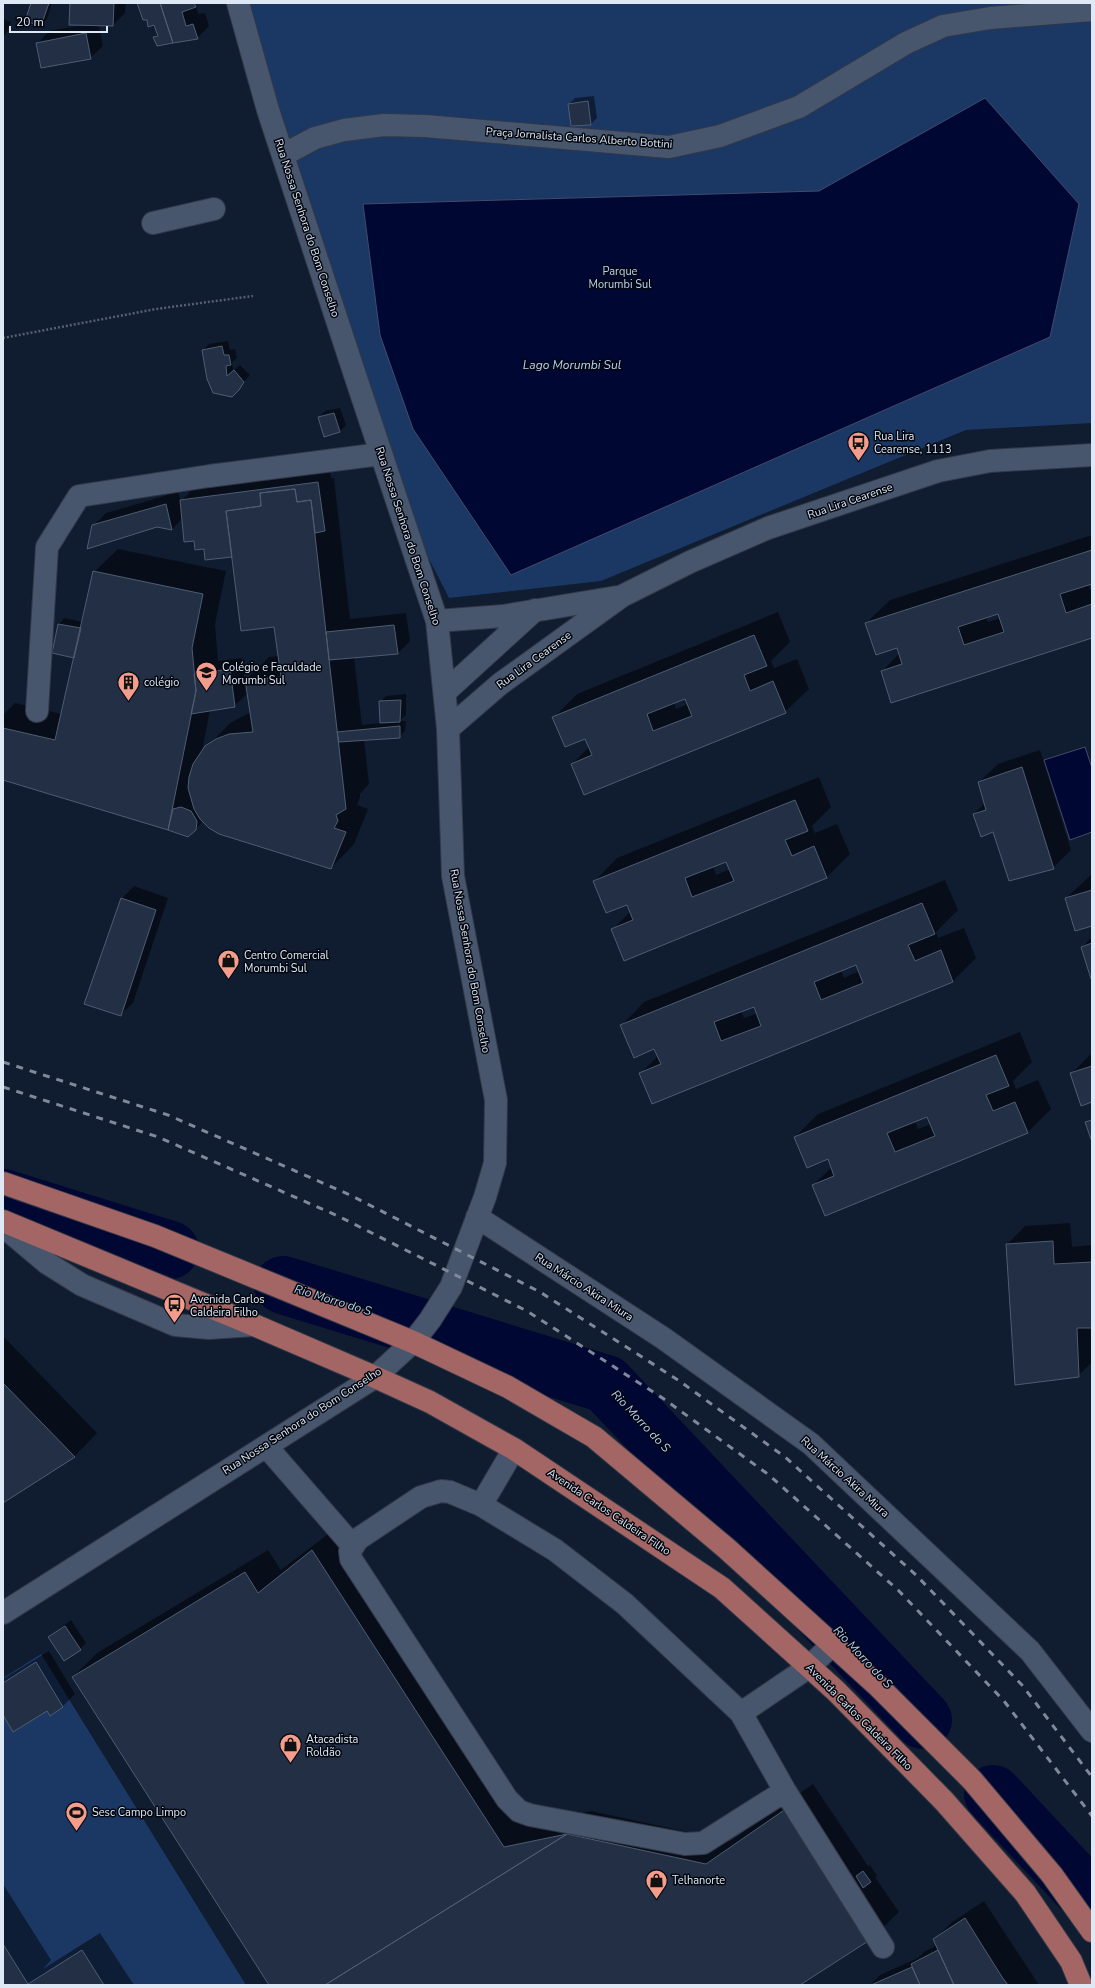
<svg xmlns="http://www.w3.org/2000/svg" width="1095" height="1988" font-family="'Nunito Sans',sans-serif">
	<style>
		.green { fill: #1b3865 }
		.water { fill: #000732; stroke: #434a6c }
		.shadow { fill: #0007; fill-rule: evenodd }
		.lines { fill: none; stroke-linecap: round; stroke-linejoin: round }
		.river { stroke: #000732; stroke-width: 58 }
		.building { fill: #222f44; stroke: #4e5d73; fill-rule: evenodd }
		.minor-casing { stroke: #323848; stroke-width: 24 }
		.major-casing { stroke: #323848; stroke-width: 24 }
		.path { stroke: #556071; stroke-width: 2.5; stroke-dasharray: 2 2; stroke-linecap: butt }
		.minor { stroke: #47566c; stroke-width: 22 }
		.major { stroke: #a36664; stroke-width: 22 }
		.rail { stroke: #7f8999; stroke-width: 3; stroke-dasharray: 7 7; stroke-linecap: butt }
		.labels { text-anchor: middle; dominant-baseline: central; stroke-width: 3; stroke-linejoin: round; paint-order: stroke }
		.street-label { font-size: 11px; fill: #dfe8f5; stroke: #03070f }
		.park-label { font-size: 11px; fill: #bad2f6; stroke: #03070f }
		.poi-label { font-size: 11px; fill: #dfe8f5; stroke: #03070f; text-anchor: start }
		.water-label { font-size: 12px; font-style: italic; fill: #b8d0f4; stroke: #03070f }
	</style>
	<rect width="100%" height="100%" fill="#101c2f"/>
	<path class="green" d="M247,3H1092V423L966,430L601,581L449,598L409,520L298,173Z
		M41,1654L246,1985H3V1678Z"/>
	<path class="water" d="M985,98L1079,204L1050,337L511,575L413,429L380,335L363,204L819,191Z
		M1085,747L1092,768V832L1070,840L1044,760Z"/>
	<path class="shadow" d="M32,3H52L47,19L41,25Z
		M71,3H126L125,13L113,25H99L103,46L90,58L37,44L49,31L82,25Z
		M138,3H198L196,5L198,14L205,13L209,26L197,38L154,37L158,33L155,24L148,18Z
		M3,19L11,22L7,32L3,37Z
		M594,96L597,118L591,124L569,104L575,98Z
		M228,341L230,350L235,349L237,358L232,362L233,371L240,365L250,375L238,389L203,350L209,344Z
		M340,408L346,425L340,431L325,436L319,417L325,411Z
		M330,470L331,478H334L350,619L406,613L410,641L398,653L354,657L362,725L381,723L380,702L386,696L406,694V715L399,721H406L405,731L399,737L364,739L369,784L360,794V797L357,805L368,809L354,844L331,868L202,819L201,823L195,830L169,829L3,779V715L15,703L62,714L76,654L53,652L59,624L64,618L83,622L94,572L118,549L226,571L215,624L218,661L242,658L245,681L269,657L279,656L275,626L233,555L204,548L195,540L183,518L172,529L157,526H93L106,513L178,492L181,501L193,489ZM248,693L251,712L230,723L202,752L210,710L234,706Z
		M1092,535V583L1088,584L1090,590L1092,589V637L882,671L900,653L898,646L866,623L890,600ZM999,612L1001,618L988,622L986,617Z
		M778,612L790,642L771,661L774,668L797,659L809,689L785,712L572,764L589,747L586,737L554,717L577,694ZM685,697L688,704L676,709L674,702Z
		M1040,750L1071,850L1053,868L994,831L974,814L985,803L979,782L998,764Z
		M819,777L831,807L812,826L815,833L837,824L850,854L826,878L612,930L630,912L627,904L594,882L617,858ZM727,861L730,869L716,875L713,866Z
		M1092,874V925L1066,898Z
		M945,880L958,910L936,932L938,938L964,928L976,958L953,981L652,1103L641,1073L658,1056L654,1047L621,1026L644,1002ZM856,964L859,971L844,978L841,970ZM755,1006L758,1013L744,1018L741,1011Z
		M134,886L168,898L133,1003L120,1015L122,898Z
		M1092,937V977L1082,947Z
		M1020,1032L1032,1062L1013,1081L1016,1089L1038,1080L1051,1109L1027,1133L813,1185L832,1167L828,1158L795,1137L818,1114ZM928,1116L931,1124L918,1129L915,1121Z
		M1092,1053V1101L1071,1074Z
		M1070,1223L1072,1247L1092,1245V1362L1078,1376L1007,1244L1025,1226Z
		M3,1336L97,1433L74,1457L3,1502Z
		M336,1528L528,1824L591,1811L730,1841L813,1784L868,1866L870,1865L877,1876L875,1877L899,1912L875,1935L798,1985H270L73,1677L97,1653L268,1550L281,1570Z
		M71,1620L86,1643L80,1649L49,1637Z
		M49,1651L75,1694L63,1706L50,1714L47,1710L3,1714V1679Z
		M3,1884L51,1960L43,1969L100,1933L134,1985H3Z
		M984,1901L1039,1985H870L880,1975L918,1958L924,1952L937,1945L934,1940L952,1922Z"/>
	<g class="lines">
		<path class="river" d="M3,1198L170,1250
			M283,1285L606,1384L923,1720
			M993,1794L1092,1900"/>
	</g>
	<path class="building" d="M31,3H49L41,26L25,21Z
		M70,3H114L113,26L69,25Z
		M137,3H160L173,43L157,46L153,37L158,36L154,25L148,27L147,20H143Z
		M160,3H194L196,7L182,12L186,26L193,24L198,39L173,43Z
		M86,33L91,59L41,68L36,43Z
		M588,101L591,125L571,126L568,104Z
		M222,346L224,355H229L231,365L226,366L227,376L234,370L244,382L239,390L232,397L213,393L207,379L202,350Z
		M334,413L340,432L324,437L318,417Z
		M318,482L325,531L315,533L311,500L297,502L295,489L260,493L261,506L226,511L232,557L205,560L204,549L195,550L194,541L184,542L180,500Z
		M295,489L297,502L311,500L346,809L336,815L338,821L334,828L346,832L331,869L219,834L209,828L200,819L194,809L188,788L189,777L193,764L205,746L216,739L229,734L253,732L245,680L281,677L274,627L241,631L226,511L261,506L260,493Z
		M166,504L172,530L157,527L87,549L92,525Z
		M1092,550V584L1060,594L1066,613L1092,604V638L891,703L881,671L902,664L897,648L876,655L865,623ZM998,614L1004,632L964,645L958,627Z
		M93,571L203,594L192,648L196,691L168,830L3,780V728L55,740Z
		M58,624L81,628L74,658L52,653Z
		M394,625L398,654L329,660L326,632Z
		M754,635L767,666L744,675L750,691L773,681L786,713L584,795L571,764L592,755L585,739L565,747L552,717ZM685,699L692,716L653,731L647,714Z
		M230,669L235,707L191,714L196,691L194,674Z
		M401,700L400,722L380,723L379,701Z
		M400,726V738L339,742L337,732Z
		M1022,767L1054,869L1009,881L993,832L981,837L973,814L986,810L978,782Z
		M795,800L808,831L785,840L792,856L814,846L827,878L624,961L611,929L633,920L627,905L606,913L593,881ZM726,862L734,881L692,897L685,878Z
		M181,807L191,811L197,821L196,830L188,837L168,830L173,809Z
		M1092,890V926L1075,931L1065,898Z
		M121,898L156,910L121,1016L84,1004Z
		M922,903L935,934L908,945L915,961L941,950L953,982L652,1104L639,1073L661,1064L654,1049L634,1058L620,1025ZM856,965L863,983L821,1000L814,982ZM754,1007L761,1026L721,1041L714,1022Z
		M1092,943V978L1091,979L1081,947Z
		M996,1055L1009,1086L986,1095L993,1111L1015,1102L1028,1133L825,1216L812,1185L834,1176L828,1159L807,1168L794,1137ZM927,1117L935,1136L895,1152L887,1133Z
		M1092,1066V1102L1081,1106L1070,1073Z
		M1092,1120V1142L1085,1122Z
		M1053,1241L1054,1264L1092,1262V1328H1077L1079,1377L1015,1385L1006,1244Z
		M3,1383L75,1457L3,1503Z
		M312,1550L504,1847L567,1834L325,1985H269L72,1677L245,1572L258,1593Z
		M65,1626L81,1650L64,1661L48,1637Z
		M36,1662L63,1707L50,1716L47,1711L13,1732L3,1715V1683Z
		M790,1806L876,1936L800,1985H325L567,1834L706,1864Z
		M863,1871L871,1882L863,1888L856,1876Z
		M965,1918L1002,1977L1008,1985H954L933,1939Z
		M3,1944L28,1984L26,1985H3Z
		M82,1950L104,1985H26L28,1984Z
		M938,1950L954,1985H920L911,1964Z
		M912,1967L920,1985H871Z"/>
	<g class="lines">
		<defs>
			<path id="minor" d="M283,155L315,138L344,130L384,125L425,126L669,147L720,136L799,107L906,43L943,26L990,18L1092,10
				M153,223L214,209
				M437,621L503,616L617,597
				M445,692L535,610
				M37,711L47,547L79,496L209,476L381,454
				M448,729L500,684L622,596L690,562L768,528L938,471L990,461L1092,455
				M477,1217L663,1338L811,1444L1030,1651L1092,1731
				M3,1226L47,1263L82,1285L175,1325L209,1328L254,1325
				M266,1446L352,1545
				M481,1505L514,1449
				M3,1613L375,1377L413,1342L430,1320L451,1287L485,1197L495,1163L496,1100L453,876L448,729L437,621L356,378L268,110L238,3
				M741,1713L785,1791L883,1947
				M785,1791L703,1843L685,1844L530,1815L519,1811L507,1799L351,1559L350,1551L358,1539L421,1497L441,1491L450,1492L481,1505L555,1550L625,1604L741,1713L809,1667L832,1645"/>
			<path id="major" d="M3,1183L155,1236L413,1342L508,1387L594,1437L726,1548L877,1685L972,1780L1052,1875L1092,1931
				M3,1221L254,1325L375,1377L430,1402L514,1449L722,1588L836,1691L944,1801L1025,1893L1071,1961L1081,1985"/>
		</defs>
		<use href="#minor" class="minor-casing"/>
		<use href="#major" class="major-casing"/>
		<path class="path" d="M3,338L156,309L253,296"/>
		<use href="#minor" class="minor"/>
		<use href="#major" class="major"/>
		<path class="rail" d="M3,1062L168,1115L350,1195L540,1292L678,1380L785,1457L916,1575L1022,1685L1092,1777
			M3,1087L158,1137L338,1216L527,1311L664,1399L769,1475L899,1591L1004,1701L1092,1816"/>
	</g>
	<defs>
		<symbol id="bus-pin" viewBox="-11 -11 22 30"><path d="M0 17L-7.5 6A9.5 9.5 0 1 1 7.5 6Z" fill="#f49d8d" stroke="#03070f"/><path d="M-5-6H5V4H4V6H2V4H-2V6H-4V4H-5ZM-3.5-4V0h7V-4ZM-3.5 1.2v1.5H-2V1.2ZM2 1.2v1.5H3.5V1.2Z" fill="#111"/></symbol>
		<symbol id="school-pin" viewBox="-11 -11 22 30"><path d="M0 17L-7.5 6A9.5 9.5 0 1 1 7.5 6Z" fill="#f49d8d" stroke="#03070f"/><path d="M0-5L7-2L0 1L-7-2ZM-4 1L0 2.5L4 1V4Q0 6-4 4Z" fill="#111"/></symbol>
		<symbol id="building-pin" viewBox="-11 -11 22 30"><path d="M0 17L-7.5 6A9.5 9.5 0 1 1 7.5 6Z" fill="#f49d8d" stroke="#03070f"/><path d="M-4-6H4V6H1V3H-1V6H-4ZM-2.5-4.3h1.7v1.8h-1.7ZM.8-4.3h1.7v1.8H.8ZM-2.5-1h1.7V.8h-1.7ZM.8-1h1.7V.8H.8Z" fill="#111"/></symbol>
		<symbol id="shop-pin" viewBox="-11 -11 22 30"><path d="M0 17L-7.5 6A9.5 9.5 0 1 1 7.5 6Z" fill="#f49d8d" stroke="#03070f"/><path d="M-5-2.5h2.3a2.7 3.5 0 0 1 5.4 0H5L5.5 6h-11ZM-1.5-2.5h3a1.5 2.3 0 0 0-3 0Z" fill="#111"/></symbol>
		<symbol id="stadium-pin" viewBox="-11 -11 22 30"><path d="M0 17L-7.5 6A9.5 9.5 0 1 1 7.5 6Z" fill="#f49d8d" stroke="#03070f"/><path d="M0-5a6.5 5 0 1 0 0 10a6.5 5 0 1 0 0-10ZM-3.5-1.8h7v3.6h-7Z" fill="#111"/></symbol>
	</defs>
	<g fill-rule="evenodd">
		<use href="#bus-pin" x="846" y="430" width="25" height="34"/>
		<use href="#school-pin" x="194" y="660" width="25" height="34"/>
		<use href="#building-pin" x="116" y="670" width="25" height="34"/>
		<use href="#shop-pin" x="216" y="948" width="25" height="34"/>
		<use href="#bus-pin" x="162" y="1292" width="25" height="34"/>
		<use href="#shop-pin" x="278" y="1732" width="25" height="34"/>
		<use href="#stadium-pin" x="64" y="1800" width="25" height="34"/>
		<use href="#shop-pin" x="644" y="1868" width="25" height="34"/>
	</g>
	<g class="labels">
		<g class="street-label">
			<text transform="translate(579 138) rotate(4)">Praça Jornalista Carlos Alberto Bottini</text>
			<text transform="translate(307 228) rotate(72)">Rua Nossa Senhora do Bom Conselho</text>
			<text transform="translate(850 501) rotate(-19)">Rua Lira Cearense</text>
			<text transform="translate(408 536) rotate(72)">Rua Nossa Senhora do Bom Conselho</text>
			<text transform="translate(534 660) rotate(-36)">Rua Lira Cearense</text>
			<text transform="translate(470 961) rotate(80)">Rua Nossa Senhora do Bom Conselho</text>
			<text transform="translate(584 1287) rotate(33)">Rua Márcio Akira Miura</text>
			<text transform="translate(302 1421) rotate(-33)">Rua Nossa Senhora do Bom Conselho</text>
			<text transform="translate(845 1477) rotate(42)">Rua Márcio Akira Miura</text>
			<text transform="translate(609 1512) rotate(34)">Avenida Carlos Caldeira Filho</text>
			<text transform="translate(859 1717) rotate(45)">Avenida Carlos Caldeira Filho</text>
		</g>
		<g class="park-label">
			<text x="620" y="271">Parque<tspan x="620" dy="13">Morumbi Sul</tspan></text>
		</g>
		<g class="poi-label">
			<text x="874" y="436">Rua Lira<tspan x="874" dy="13">Cearense, 1113</tspan></text>
			<text x="222" y="667">Colégio e Faculdade<tspan x="222" dy="13">Morumbi Sul</tspan></text>
			<text x="144" y="682">colégio</text>
			<text x="244" y="955">Centro Comercial<tspan x="244" dy="13">Morumbi Sul</tspan></text>
			<text x="190" y="1299">Avenida Carlos<tspan x="190" dy="13">Caldeira Filho</tspan></text>
			<text x="306" y="1739">Atacadista<tspan x="306" dy="13">Roldão</tspan></text>
			<text x="92" y="1812">Sesc Campo Limpo</text>
			<text x="672" y="1880">Telhanorte</text>
		</g>
		<g class="water-label">
			<text x="572" y="365">Lago Morumbi Sul</text>
			<text transform="translate(333 1300) rotate(17)">Rio Morro do S</text>
			<text transform="translate(641 1421) rotate(47)">Rio Morro do S</text>
			<text transform="translate(863 1657) rotate(47)">Rio Morro do S</text>
		</g>
	</g>
	<rect width="1095" height="1988" fill="none" stroke="#dfe8f5" stroke-width="8"/>
	<path d="M10 26v6h97v-6" fill="none" stroke="#dfe8f5" stroke-width="2"/>
	<text x="16" y="26" font-size="12" fill="#dfe8f5" stroke="#03070f" stroke-width="3" paint-order="stroke">20 m</text>
</svg>
